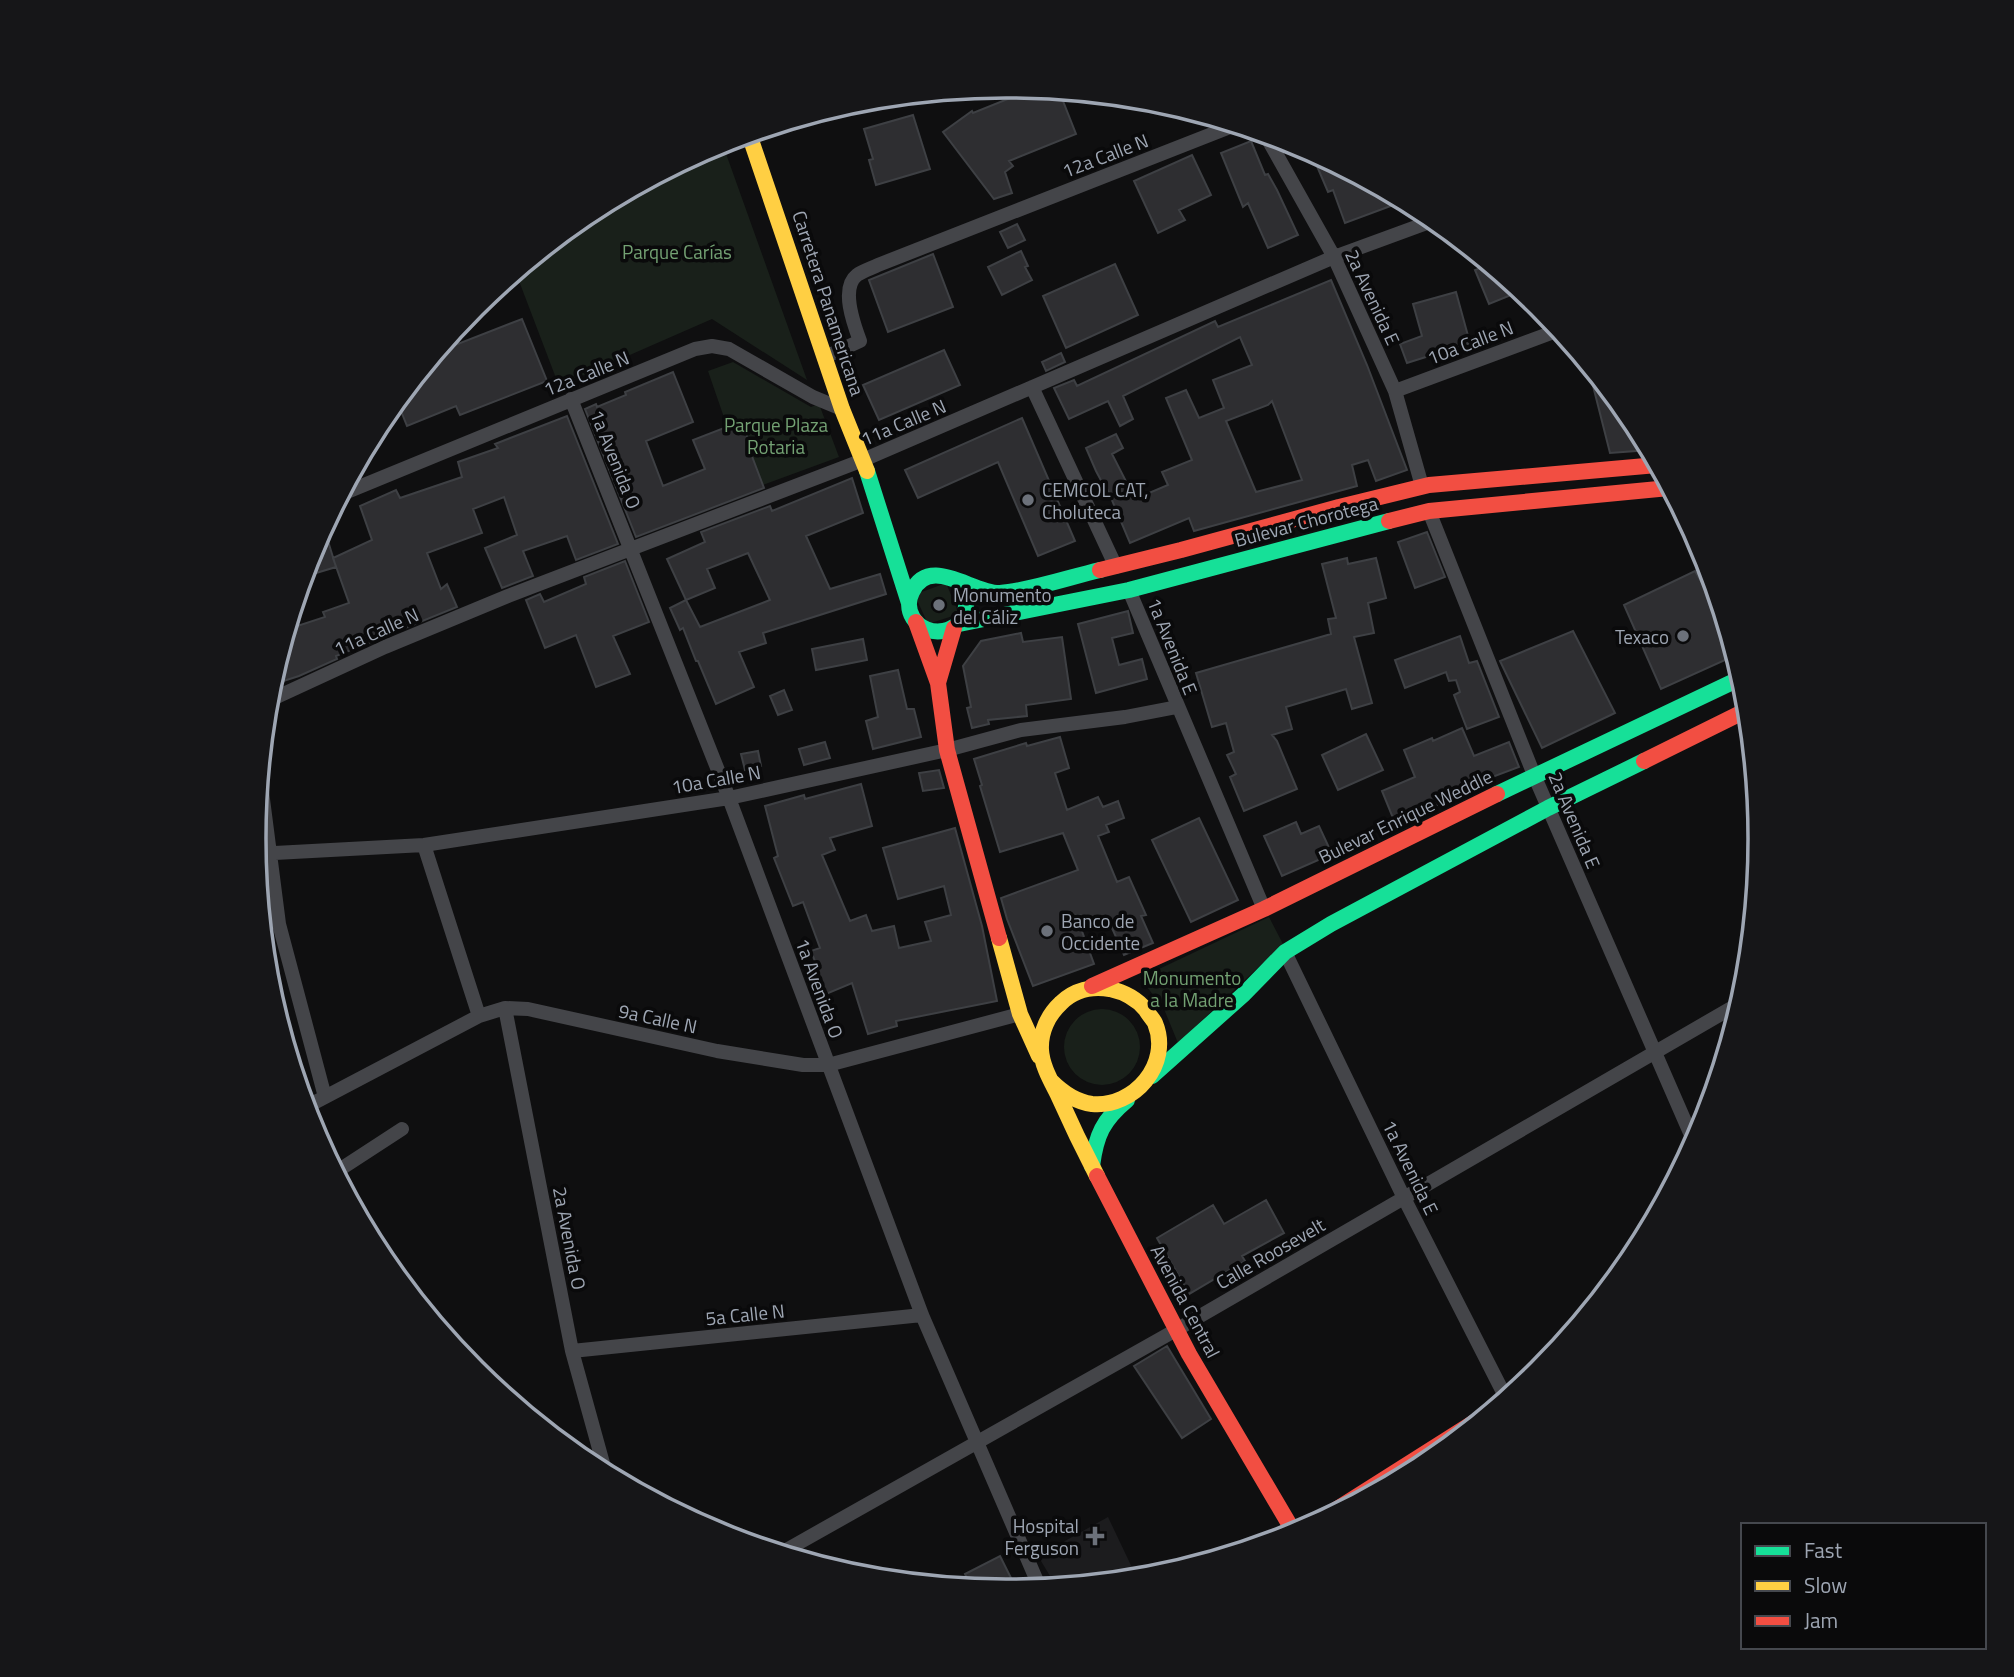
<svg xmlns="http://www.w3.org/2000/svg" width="2014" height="1677" font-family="'Titillium Web',sans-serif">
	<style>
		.built { fill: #1c1c1e }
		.green { fill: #19201a }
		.building { fill: #2e2e31; stroke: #3e4044; stroke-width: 2; fill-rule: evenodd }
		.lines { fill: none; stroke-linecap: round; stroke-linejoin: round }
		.street { stroke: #444549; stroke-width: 14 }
		.fast { stroke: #16e098; stroke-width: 16 }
		.slow { stroke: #ffcf43; stroke-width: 16 }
		.jam { stroke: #f24e42; stroke-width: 16 }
		.poi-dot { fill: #6c717a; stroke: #0a0a0b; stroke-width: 2.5 }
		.labels { text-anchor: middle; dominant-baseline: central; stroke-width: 7; stroke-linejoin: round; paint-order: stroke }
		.street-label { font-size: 19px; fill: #9ea6b3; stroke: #0a0a0b }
		.park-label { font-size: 19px; fill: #73a173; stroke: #0a0a0b }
		.poi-label { font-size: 19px; fill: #9ea6b3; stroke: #0a0a0b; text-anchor: start }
		.rim { fill: none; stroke: #9ea6b3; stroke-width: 3.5 }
	</style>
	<rect width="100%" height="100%" fill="#0f0f10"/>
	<path class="built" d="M1108,1517L1137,1578L1056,1586L1038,1556Z"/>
	<path class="green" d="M724,148L807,380L712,319L559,386L516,273L589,212L674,167Z
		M733,362L811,407L819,404L839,457L749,490L708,371Z
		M946,583L959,614L928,624L917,600L919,593Z
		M1269,917L1283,944L1178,1043L1164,1009L1140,978Z
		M1064 1047a38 38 0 1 1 76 0a38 38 0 1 1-76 0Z"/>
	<path class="building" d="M1035,88L1059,91L1076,134L1009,161L1013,166L1005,172L1012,193L994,199L943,132L972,111L973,113Z
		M913,115L930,169L876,185L869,160L873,159L864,129Z
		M1251,141L1265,175L1268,174L1277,190L1298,235L1268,248L1248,203L1243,207L1221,153Z
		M1311,152L1343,168L1404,201L1345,223L1333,190L1328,192Z
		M1192,155L1211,195L1179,210L1185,220L1158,233L1134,181Z
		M1017,224L1025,240L1008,248L1000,232Z
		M1021,251L1028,266L1025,267L1032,280L1002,295L988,267Z
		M933,254L953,307L888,332L869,280Z
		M1115,264L1138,315L1066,348L1043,296Z
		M1489,265L1521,291L1489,304L1475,270Z
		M1331,280L1367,365L1407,470L1376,481L1368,460L1352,465L1357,486L1194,531L1189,518L1130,543L1106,486H1104L1096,471L1086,448L1116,434L1123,448L1112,454L1135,499L1168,485L1162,472L1192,460L1166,398L1186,390L1199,418L1224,408L1213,380L1252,365L1240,337L1123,396L1133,419L1120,426L1108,401L1069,419L1054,388L1074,380L1077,386L1215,321L1218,327ZM1272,401L1302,480L1256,492L1226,421L1268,405Z
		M1456,292L1470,343L1407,363L1400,344L1422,336L1413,304Z
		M522,319L547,381L460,415L456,406L407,426L397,401L437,352Z
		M944,350L960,385L879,420L863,385Z
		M1061,353L1065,362L1046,371L1042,362Z
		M1588,366L1633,421L1649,450L1610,453Z
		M673,372L693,422L646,441L663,486L705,469L693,440L742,421L752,451H750L764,488L636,537L585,409L596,404L597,407L626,395L625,392Z
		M567,416L618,544L576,560L567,536L523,551L533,576L502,588L485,548L517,535L504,497L473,509L482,533L427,553L441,589L447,584L457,607L336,656L337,659L299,676L271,685L288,629L325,617L323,612L349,603L333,558L372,540L360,506L396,490L400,498L462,477L458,462L498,448L495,444Z
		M1022,418L1075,541L1038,556L998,462L918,498L905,470Z
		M852,478L863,513L806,536L830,589L880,574L886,594L763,633L766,643L739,652L754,687L716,704L698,661H696L683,628L680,630L670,608L686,600L667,559L705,542L701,532L770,506L772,511ZM748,553L770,600L700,627L686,600L715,588L707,569Z
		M324,528L336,567L303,577L312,550Z
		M1427,532L1445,577L1415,588L1398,542Z
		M1347,558L1348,564L1376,558L1386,598L1368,603L1374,633L1354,637L1372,703L1352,709L1346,689L1286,707L1292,729L1272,735L1277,741L1297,789L1244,811L1230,777L1236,774L1227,755L1234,752L1226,723L1212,727L1196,673L1331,634L1328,619L1336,618L1322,564Z
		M625,561L649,622L613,636L630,674L596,687L576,635L545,648L526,600L540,594L544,602L586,584L584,577Z
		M1695,571L1722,617L1734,656L1661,689L1624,605Z
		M1128,611L1133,633L1112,638L1119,665L1142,659L1147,679L1096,693L1078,624Z
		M1573,631L1615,713L1542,748L1500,661Z
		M1021,633L1023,642L1062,637L1071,699L1026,705L1027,716L988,720L989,724L972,728L967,708L971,707L963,666L981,641Z
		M1460,636L1469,663L1477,661L1499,717L1467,729L1454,695L1460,692L1456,680L1449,681L1446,672L1405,688L1395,660Z
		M863,639L867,660L816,670L812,649Z
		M898,670L907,709H914L921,737L873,749L866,721L878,717L870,676Z
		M784,690L792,710L778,715L770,696Z
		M1462,728L1474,756L1509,742L1519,767L1484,780L1486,784L1395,823L1382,791L1415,777L1404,750L1432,738L1433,741Z
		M1366,734L1383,770L1338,790L1322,755Z
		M1060,737L1069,768L1055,773L1067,810L1098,797L1103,807L1118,801L1124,818L1106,825L1109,832L1098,836L1117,882L1129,877L1146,915L1141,916L1153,943L1124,955L1108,919L1076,915L1094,964L1033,986L1007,919L1001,898L1078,870L1063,833L1000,852L980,786L982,785L974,759L1026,743L1027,746Z
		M825,742L830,758L804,765L799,749Z
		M758,751L761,766L745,770L741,754Z
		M939,770L944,788L923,791L919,773Z
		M861,784L872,826L830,838L835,850L822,855L850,921L866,915L872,931L894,926L899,948L931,941L925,922L951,915L944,886L898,899L883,848L955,828L982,926L997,1001L896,1021L897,1026L868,1034L852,983L826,994L814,965L816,964L811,951L820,948L803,902L793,906L774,858L778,856L765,806L804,795L805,799Z
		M1199,818L1238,900L1191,922L1152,840Z
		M1296,822L1301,834L1319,826L1332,854L1282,876L1264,836Z
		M1266,1200L1284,1233L1242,1256L1245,1261L1189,1294L1157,1238L1213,1205L1224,1224Z
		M1167,1346L1211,1419L1182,1438L1134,1366Z
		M1000,1556L1017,1590L1007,1591L972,1588L965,1574Z"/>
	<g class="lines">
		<path class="street" d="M1265,134L1334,257L1395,391L1422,486
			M825,357L860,341C854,325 840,288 857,275C863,271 872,268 878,265L1235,125
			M1032,387L1116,567
			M1395,391L1559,330
			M571,399L729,798L922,1315L1040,1588
			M342,494L695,349L712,346L729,349L813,397L842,409
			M1429,511L1534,775L1694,1142
			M1129,590L1264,909
			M268,701L385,647L508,596L863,460L1334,257L1435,220
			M260,776L279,924L325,1097
			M424,845L479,1016
			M256,854L424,845L729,798L947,750L1021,730L1125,717L1177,707
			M1285,952L1404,1198L1506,1398
			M505,1008L572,1351L606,1474
			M306,1107L479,1016L505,1008L528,1009L717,1051L803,1065H828L1020,1014
			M336,1172L402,1129
			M572,1351L922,1315
			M781,1553L1176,1330L1740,1003"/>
		<path class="fast" d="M867,471L909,603
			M958,582C962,590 967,598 966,607C963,634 927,640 913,618C908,610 908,600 912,592C929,554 973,594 1000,593C1029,591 1070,577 1100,570
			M959,624L1129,590L1389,521
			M1497,794L1741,678
			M1152,1076L1244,994L1285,952L1331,924L1548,808L1644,761
			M1092,1166C1096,1135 1103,1120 1127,1100"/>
		<path class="slow" d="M749,134L842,409L867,471
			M999,938L1020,1014L1039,1056
			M1051,1081C1062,1092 1076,1102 1092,1104C1134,1108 1172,1064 1155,1023C1153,1019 1148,1014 1146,1010C1137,999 1124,992 1110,989C1092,986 1074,990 1061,1003C1048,1015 1040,1032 1041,1050C1042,1066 1051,1081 1058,1095C1070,1122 1083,1149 1097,1176"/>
		<path class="jam" d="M1389,521L1429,511L1669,488
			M1100,570L1181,550L1339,507L1429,485L1657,465
			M916,622L938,683L947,750L999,938
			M938,683L954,628
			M1644,761L1747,710
			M1092,986L1264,909L1497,794
			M1097,1176L1189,1354L1295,1534
			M1315,1523L1484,1416"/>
	</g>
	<g class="poi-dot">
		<circle cx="1028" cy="500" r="7"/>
		<circle cx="939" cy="605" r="7"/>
		<circle cx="1683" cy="636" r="7"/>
		<circle cx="1047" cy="931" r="7"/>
		<path d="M1091.5 1525.5h7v7h7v7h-7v7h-7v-7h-7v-7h7z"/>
	</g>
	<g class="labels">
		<g class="street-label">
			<text transform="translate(1105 155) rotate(-21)">12a Calle N</text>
			<text transform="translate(1373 297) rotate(65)">2a Avenida E</text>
			<text transform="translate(829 303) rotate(72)">Carretera Panamericana</text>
			<text transform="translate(1470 342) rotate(-21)">10a Calle N</text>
			<text transform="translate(586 373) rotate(-22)">12a Calle N</text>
			<text transform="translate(903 422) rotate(-23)">11a Calle N</text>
			<text transform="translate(616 459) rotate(68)">1a Avenida O</text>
			<text transform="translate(1306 521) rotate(-15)">Bulevar Chorotega</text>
			<text transform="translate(376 631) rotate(-24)">11a Calle N</text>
			<text transform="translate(1173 646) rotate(68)">1a Avenida E</text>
			<text transform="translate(716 779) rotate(-10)">10a Calle N</text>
			<text transform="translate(1405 816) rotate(-26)">Bulevar Enrique Weddle</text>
			<text transform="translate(1575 820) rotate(67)">2a Avenida E</text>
			<text transform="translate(820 988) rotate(70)">1a Avenida O</text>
			<text transform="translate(658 1018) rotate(12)">9a Calle N</text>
			<text transform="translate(1411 1167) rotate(64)">1a Avenida E</text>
			<text transform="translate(570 1238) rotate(79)">2a Avenida O</text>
			<text transform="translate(1270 1253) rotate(-30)">Calle Roosevelt</text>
			<text transform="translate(1186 1301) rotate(62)">Avenida Central</text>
			<text transform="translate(745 1314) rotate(-6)">5a Calle N</text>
		</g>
		<g class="park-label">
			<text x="677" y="251">Parque Carías</text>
			<text x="776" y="424">Parque Plaza<tspan x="776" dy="22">Rotaria</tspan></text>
			<text x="1192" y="977">Monumento<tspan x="1192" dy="22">a la Madre</tspan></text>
		</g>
		<g class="poi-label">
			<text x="1042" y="489">CEMCOL CAT,<tspan x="1042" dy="22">Choluteca</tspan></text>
			<text x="953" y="594">Monumento<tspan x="953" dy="22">del Cáliz</tspan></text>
			<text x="1669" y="636" text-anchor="end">Texaco</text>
			<text x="1061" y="920">Banco de<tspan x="1061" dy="22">Occidente</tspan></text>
			<text x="1079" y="1525" text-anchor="end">Hospital<tspan x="1079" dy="22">Ferguson</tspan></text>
		</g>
	</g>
	<path d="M0 0H2014V1677H0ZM1006 98H1008A740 740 0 0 1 1748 838V839A740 740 0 0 1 1008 1579H1006A740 740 0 0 1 266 839V838A740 740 0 0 1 1006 98Z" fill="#161618" fill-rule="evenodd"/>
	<path class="rim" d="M1006 98H1008A740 740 0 0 1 1748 838V839A740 740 0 0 1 1008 1579H1006A740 740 0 0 1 266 839V838A740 740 0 0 1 1006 98Z"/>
	<rect x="1741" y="1523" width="245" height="126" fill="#0a0a0b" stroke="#45484e" stroke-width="2"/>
	<rect x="1755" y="1546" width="35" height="10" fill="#16e098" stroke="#45484e" stroke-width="2"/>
	<text x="1804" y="1558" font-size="21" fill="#9ea6b3">Fast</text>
	<rect x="1755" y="1581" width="35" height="10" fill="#ffcf43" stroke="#45484e" stroke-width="2"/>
	<text x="1804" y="1593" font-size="21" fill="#9ea6b3">Slow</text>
	<rect x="1755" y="1616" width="35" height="10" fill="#f24e42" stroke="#45484e" stroke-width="2"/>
	<text x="1804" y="1628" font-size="21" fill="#9ea6b3">Jam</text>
</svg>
